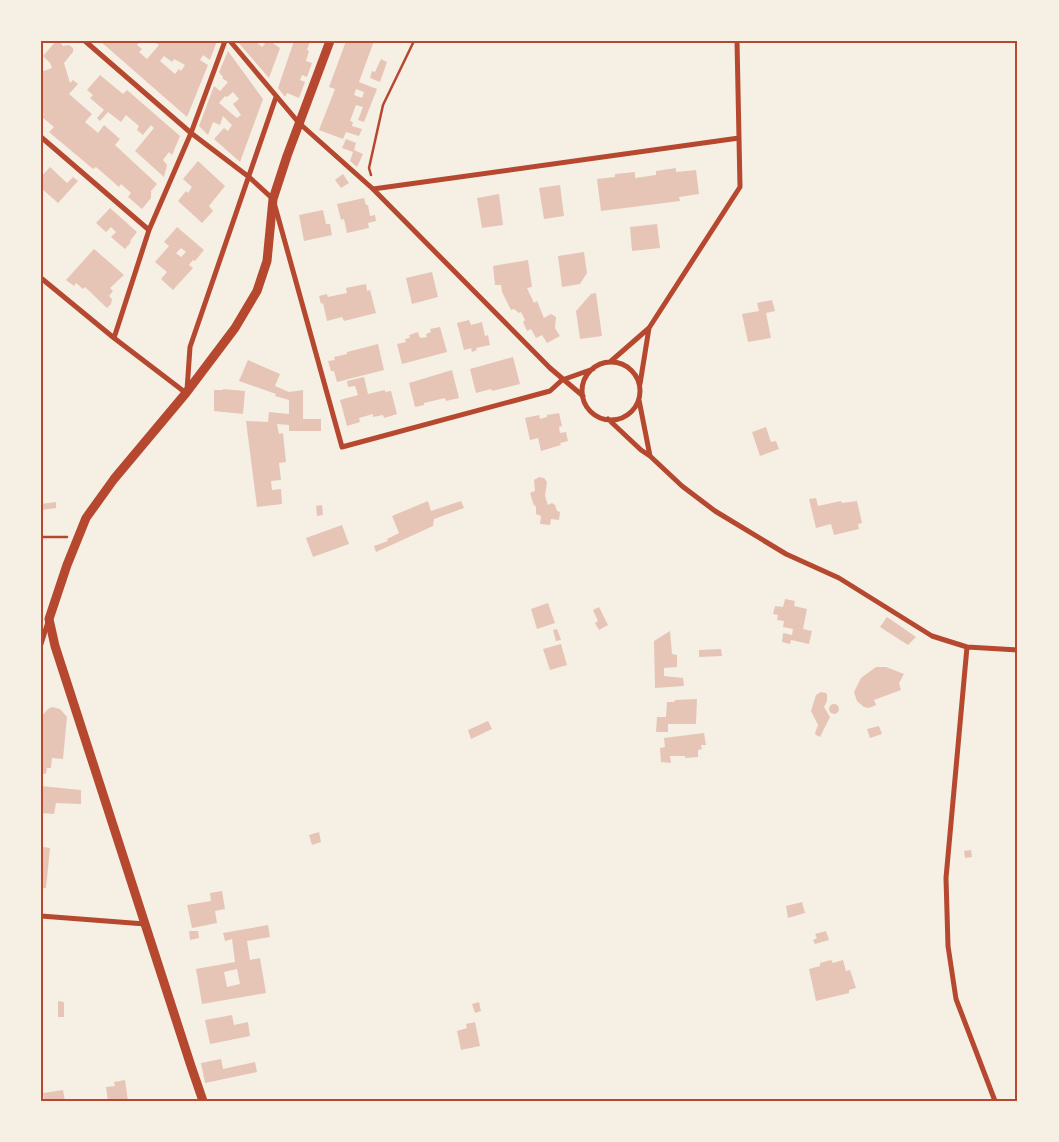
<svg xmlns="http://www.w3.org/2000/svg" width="1059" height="1142" font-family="'DM Sans',sans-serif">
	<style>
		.building { fill: #e6c5b7; fill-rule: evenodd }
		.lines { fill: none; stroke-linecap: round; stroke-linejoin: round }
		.path { stroke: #b5482f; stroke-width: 2.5 }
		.minor { stroke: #b5482f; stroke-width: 5 }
		.secondary { stroke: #b5482f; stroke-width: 9 }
		.neatline { fill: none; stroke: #b5482f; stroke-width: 2 }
	</style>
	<rect width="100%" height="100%" fill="#f6efe4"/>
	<path class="building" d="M56,41H59L63,46L69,45L73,48V52L64,63L70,83L73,80L78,84L69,94L92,114L85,122L98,133L104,125L120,139L115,145L157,184L151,191V198L142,209L128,197L131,193L121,184L119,187L96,167L93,169L49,132L54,127L42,117L44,114L41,112V72L52,68L50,63L43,56Z
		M100,41H140L137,45L142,49L139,52L147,59L159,45L154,41H217L210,60L203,55L200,60L208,65L187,117ZM164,56L172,62L174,59L185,65L181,71L179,69L175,74L160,61Z
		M237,41H255L262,47L267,41H270L280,48L269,78Z
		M294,41H310L307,50L309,51L306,61L312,63L307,77L302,75L300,80L305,82L299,98L287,93L285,97L278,88Z
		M346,41H374L359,82L377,89L364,122L358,120L363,107L356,105L350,121L353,122L352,126L362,129L359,136L346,132L343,139L319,130L335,89L329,87ZM356,89L364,92L362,98L354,95Z
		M228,51L263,99L240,162L214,139L224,128L228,131L232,125L223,116L220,125L213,122L208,135L199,126L214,86L220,91L228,82L222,78L223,77L219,72ZM233,92L239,99L233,104L241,115L237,118L219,103L225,96L227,97Z
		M381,59L387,62L380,82L370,78L372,71L375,72Z
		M100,75L123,94L127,90L180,136L172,155L169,152L163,160L167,165L164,177L135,151L154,128L151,125L143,135L137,130L139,126L126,115L121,122L108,112L100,121L97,118L104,110L90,98L93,95L87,90Z
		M346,139L356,143L354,150L363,154L357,167L350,161L353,152L342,148Z
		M198,161L225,186L209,206L213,211L202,223L178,201L186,191L188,193L192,187L183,179Z
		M50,167L67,183L73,177L78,181L58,203L41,188V177Z
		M676,168V172L696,170L699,194L679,197L680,201L601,211L597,179L615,177V174L635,172V178L656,175V171Z
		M343,174L349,183L341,188L335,180Z
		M560,185L564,216L544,219L539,188Z
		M499,194L503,225L482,228L477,198Z
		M364,198L366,205H368L370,216L375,215L376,221L368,223L369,228L347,233L344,219L341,220L337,204Z
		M110,208L137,232L130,241L131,242L125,249L111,237L116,232L111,227L106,232L96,223Z
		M323,210L326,224H330L332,235L304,241L299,215Z
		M657,224L660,248L632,251L630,227Z
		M177,227L204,250L195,261L193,260L189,265L193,268L173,290L161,279L167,272L155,262L169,246L164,242ZM181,248L186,252L181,257L176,253Z
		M94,249L124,275L110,288L113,291L109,296L112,299L111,304L107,308L85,287L83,289L76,283L74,286L66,280Z
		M584,252L587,273L580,284L562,287L558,256Z
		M528,260L532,287L527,288L534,303L537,301L544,318L551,314L556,317L555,328L560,336L547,343L542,335L536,338L531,329L527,331L523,322L525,320L521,312L519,313L514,309L511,310L502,292L501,285H495L493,266Z
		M432,272L438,297L412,304L406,278Z
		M366,284L367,291L370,290L376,313L344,321L342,317L327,321L323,303L321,304L319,296L327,294L328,297L347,293L346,288Z
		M596,293L602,336L580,339L576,311L591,294Z
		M772,300L775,311L766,313L771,338L748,342L742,314L759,311L757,303Z
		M469,320L471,325L482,322L485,336L488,335L490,345L476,348L477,350L472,352L471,348L464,350L457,323Z
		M440,327L447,352L402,364L397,344L406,342L405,339L410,338L409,335L418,332L420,338L427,337L426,334L431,332L430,329Z
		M378,344L384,370L337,382L334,371H331L328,361L335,360L334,357L347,354V352Z
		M513,357L520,384L492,391L491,389L476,393L470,369Z
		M248,360L280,374L275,386L289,392L303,390V419H321V431H289V425L277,424L279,434L283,433L286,462L279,463L281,480L271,481L272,490L281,489L282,504L257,507L246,421L268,422L269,412L289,414V400L275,396L276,394L239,381Z
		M452,370L459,398L446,401L445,398L424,403V405L415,407L409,383Z
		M364,377L368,394L385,390V392L391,391L397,414L384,418L383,415L373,417V414L359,418L360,422L347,426L340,400L358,395L355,386L348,387L347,381Z
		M223,389L245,391L243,414L214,411V390H223Z
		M559,413L562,426L559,427L560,433L566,432L568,441L560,443L561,445L541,451L538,438L530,440L525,418L539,415L540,419L547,417V415Z
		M766,427L771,442L776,441L779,449L760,456L752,432Z
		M539,477L544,478L547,482L545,496L548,505L552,503L555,505L557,511L560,512L559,520L551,519L550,525L540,524L541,516L536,514V507L535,505L534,506L530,493L535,491L534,480Z
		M816,498L818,506L841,501L842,503L857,501L862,523L858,524L859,529L834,535L831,524L816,528L809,499Z
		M428,501L431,511L461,501L464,508L434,519L433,526L376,552L374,546L388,541L387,539L399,533L392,516Z
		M56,502V508L41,510V504Z
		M322,505L323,515L317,516L316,506Z
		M342,525L349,544L313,557L306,538Z
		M785,599L795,601L794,606L807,609L803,629L812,631L809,644L791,640L790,644L782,642L783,633L792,635L793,629L783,627L784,621L777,620L778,615L773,614L775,606L783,607Z
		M548,603L555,623L537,629L531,609Z
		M599,607L608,625L599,630L595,623L598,621L593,610Z
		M887,617L916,637L908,645L880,627Z
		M557,629L561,640L556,641L553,630Z
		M670,631L672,654L677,655V667L664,668V676L683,678L684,686L655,688L654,641Z
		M561,644L567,665L550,670L543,649Z
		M721,649L722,656L699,657V650Z
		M876,667H886L904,674L899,683L901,690L874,700L876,705L869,708L864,707L857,701L854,692L861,678Z
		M821,692L826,693L827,695V701L824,707L830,717L820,737L816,735L815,733L818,725L811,711L816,695Z
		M697,699L696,724H668V732H656L657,717H666L667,702H674L675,700Z
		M829 709a5 5 0 1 1 10 0a5 5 0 1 1-10 0Z
		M52,707L60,709L67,717L63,759L52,758L51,768H47L46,774L41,773V717L48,709Z
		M488,721L492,729L471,739L468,730Z
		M879,726L882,734L870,738L867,729Z
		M704,733L706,745H701L702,749L698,750V757L685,758V756H670L671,763L661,762L660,748L665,747L664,738Z
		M41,786L81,790V804L56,803L54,814L41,813Z
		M319,832L321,842L312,845L309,835Z
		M43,847L50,848L46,888H41Z
		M971,850L972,857L965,858L964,851Z
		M222,891L225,909L215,911L217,923L192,928L187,905L211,901L210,893Z
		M802,902L805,913L788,918L786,906Z
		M268,925L270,937L247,941L250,960L260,958L266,993L202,1004L196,969L235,962L232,939L225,941L223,933ZM237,969L240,984L227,987L224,972Z
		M189,931H198L199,938L190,940Z
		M826,931L829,940L815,944L813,940L817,938L815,934Z
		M831,960L833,963L843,960L846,971L850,970L856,988L849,990V993L816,1001L809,969L820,966V963Z
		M58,1001L64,1002V1017H58Z
		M479,1002L481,1011L475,1013L472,1004Z
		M232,1015L234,1025L248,1022L250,1036L210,1044L205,1020Z
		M475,1022L480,1046L461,1050L457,1031L467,1028L466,1024Z
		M221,1059L223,1069L255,1062L257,1072L205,1083L201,1063Z
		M125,1080L128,1101H108L106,1087L115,1086L114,1082Z
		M63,1090L65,1101H44L43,1093Z"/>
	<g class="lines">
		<path class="path" d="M371,175L369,168L383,105L414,41
			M41,537H67"/>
		<path class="minor" d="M85,41L191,133L249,177L273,199L342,447L550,391L562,380L593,369
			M230,41L299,123L373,189L550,368L583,396
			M41,137L149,230
			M373,189L739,138
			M41,278L114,338L186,393
			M649,328L740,187L737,41
			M114,338L149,230L191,133L225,41
			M610,362L649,328L640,384
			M582 391a29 29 0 1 1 58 0a29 29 0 1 1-58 0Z
			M187,390L190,347L276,97
			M639,400L650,456
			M608,419L641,450L650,456L682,486L715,511L786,554L839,578L932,636L967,647L1018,650
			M41,644L48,622
			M967,647L946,878L948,946L956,999L995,1101
			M41,916L145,924"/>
		<path class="secondary" d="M203,1101L191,1066L55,646L49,619L67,565L86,518L114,479L186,393L235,328L257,291L267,261L273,199L287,156L330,41"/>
	</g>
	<rect width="1059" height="1142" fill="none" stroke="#f6efe4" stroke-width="85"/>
	<rect x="42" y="42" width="974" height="1058" class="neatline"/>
</svg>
